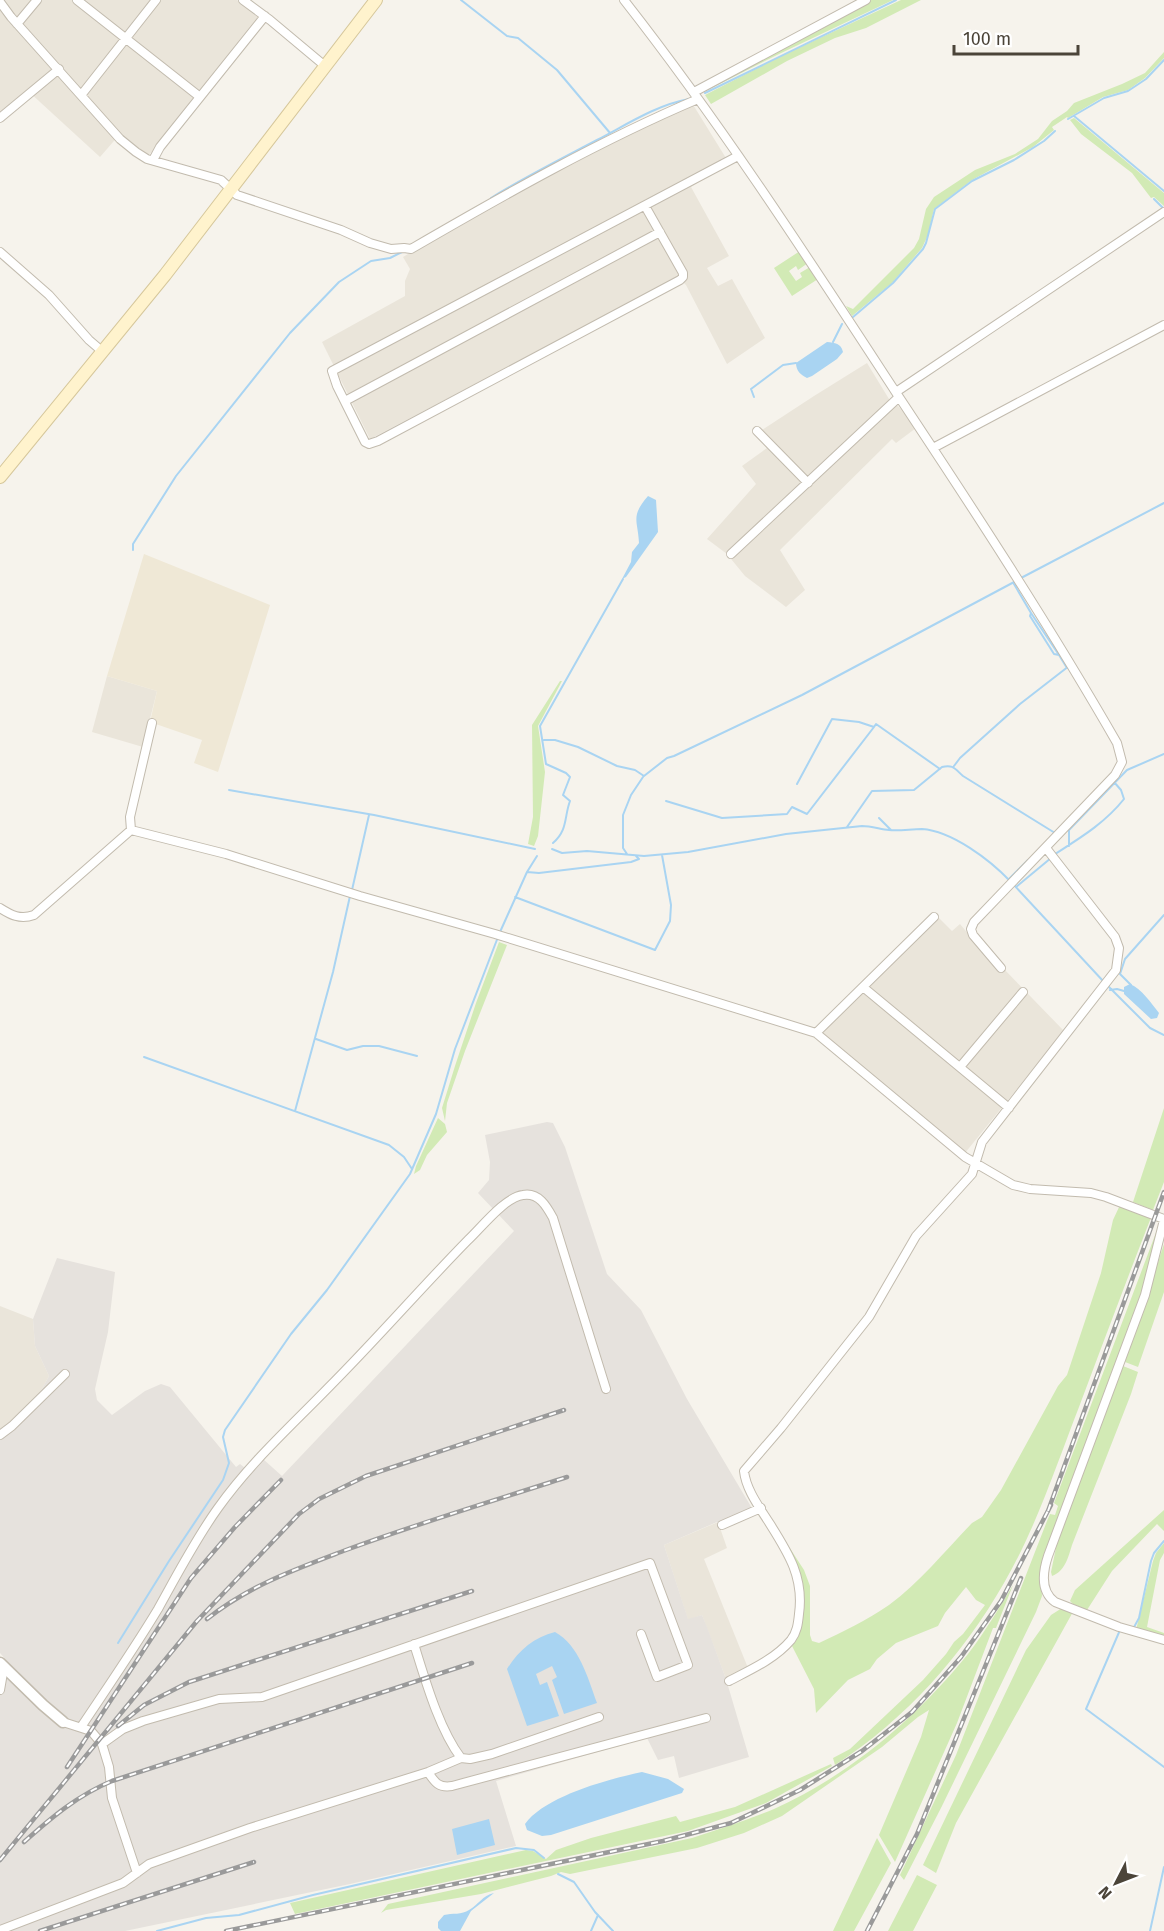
<svg xmlns="http://www.w3.org/2000/svg" width="1164" height="1931" font-family="'Fira Sans',sans-serif">
	<style>
		.residential { fill: #eae5da }
		.industrial { fill: #e6e2dd }
		.education { fill: #efe8d6 }
		.green { fill: #d2eab5 }
		.water { fill: #a9d4f2 }
		.lines { fill: none; stroke-linecap: round; stroke-linejoin: round }
		.stream { stroke: #a9d4f2; stroke-width: 2 }
		.minor-casing { stroke: #c2bbae; stroke-width: 10 }
		.tertiary-casing { stroke: #c2bbae; stroke-width: 13 }
		.secondary-casing { stroke: #d6c79b; stroke-width: 14 }
		.minor { stroke: #fff; stroke-width: 8 }
		.tertiary { stroke: #fff; stroke-width: 10 }
		.secondary { stroke: #fff3cd; stroke-width: 12 }
		.rail-casing { stroke: #9a9a9a; stroke-width: 4.5 }
		.rail { stroke: #fff; stroke-width: 2; stroke-dasharray: 7; stroke-linecap: butt }
	</style>
	<rect width="100%" height="100%" fill="#f6f3ec"/>
	<path class="residential" d="M0,0H237L259,18L152,152L148,155L120,134L100,157L28,91L0,115Z
		M692,103L729,163L691,187L729,256L707,268L718,286L732,279L765,338L727,364L686,285L679,278L370,439L322,342L405,296V281L410,269L403,257L497,201L632,132Z
		M867,363L889,399L899,407L916,428L896,443L892,439L780,550L805,590L786,607L745,576L727,554L707,539L756,484L742,466L767,448L756,434L814,396Z
		M107,676L157,691L143,747L92,732Z
		M937,916L952,931L960,924L1000,972L1004,969L1064,1031L965,1153L821,1033Z
		M0,1306L33,1319L35,1346L49,1376L37,1398L0,1433Z
		M718,1522L727,1548L704,1559L748,1668L726,1679L702,1615L688,1620L664,1545Z"/>
	<path class="industrial" d="M547,1122L553,1123L565,1147L607,1274L641,1310L687,1399L753,1510L719,1524L717,1522L664,1545L688,1619L702,1615L707,1627L726,1679L749,1757L679,1778L674,1756L658,1760L647,1738L496,1781L516,1846L350,1884L125,1931H0V1669L8,1662L0,1653V1433L37,1398L49,1376L35,1346L33,1319L57,1258L115,1272L108,1332L95,1389L97,1400L112,1415L145,1391L161,1384L170,1387L236,1467L240,1464L250,1472L263,1459L282,1476L514,1231L478,1193L489,1180L490,1162L485,1135Z"/>
	<path class="education" d="M144,554L270,605L218,772L194,763L202,740L150,722L157,691L107,676Z"/>
	<path class="green" d="M870,0H893L777,55L704,92L703,90Z
		M901,0H921L866,28L835,38L787,61L711,104L705,95L779,57Z
		M1164,52V58L1145,78L1128,90L1103,97L1068,118L1067,117L1052,127L1054,130L1033,147L972,180L934,209L928,235L922,248L892,283L852,316L846,306L853,309L914,248L919,239L926,209L934,197L975,170L1015,154L1038,139L1052,121L1067,111L1074,103L1122,84L1145,73Z
		M1074,118L1164,193V206L1154,197L1151,198L1132,173L1081,134L1070,120Z
		M800,251L808,263L798,270L796,266L789,271L796,281L802,277L800,273L810,267L818,279L792,296L774,268Z
		M560,681H562L538,726L545,772L538,836L534,846L528,844L533,817L532,725Z
		M499,942L507,945L465,1051L447,1103L445,1121L442,1108L455,1066L476,1003Z
		M1164,1108V1182L1153,1210L1133,1202Z
		M438,1118L445,1124L447,1132L427,1155L420,1170L414,1174L416,1166Z
		M1120,1205L1152,1215C1127,1279 1103,1343 1079,1407C1056,1466 1036,1528 1004,1583C962,1656 906,1719 835,1765L833,1758L850,1749L923,1680L946,1654L954,1642L963,1634L985,1605L976,1600L966,1587L945,1613L938,1626L896,1643L877,1659L870,1669L848,1680L816,1713L814,1689L792,1646L798,1637L803,1609L804,1595L800,1574L751,1488L804,1570L810,1586V1635L812,1641L819,1643C843,1632 867,1620 889,1605C920,1582 945,1551 972,1523L982,1517L1001,1490L1058,1386L1067,1375L1101,1273L1113,1220Z
		M1160,1222L1152,1265L1044,1558L1040,1570L1042,1596L1036,1612L942,1806L904,1880L900,1875L956,1755L1047,1521L1050,1514L1055,1515L1058,1506L1054,1503Z
		M1164,1244V1292L1138,1367L1125,1362Z
		M1123,1366L1138,1372L1131,1394L1072,1545C1068,1558 1065,1571 1052,1576L1051,1572L1057,1543Z
		M1164,1510V1531L1157,1524L1112,1571L1087,1610L1073,1604L1070,1601L1075,1590Z
		M1164,1543V1553L1160,1560L1147,1627L1164,1633V1638L1136,1630L1153,1561L1156,1553Z
		M1013,1585L996,1628H993L957,1723L895,1862L879,1835L921,1737L929,1710L918,1717L882,1747L782,1816L744,1833L697,1848L570,1874L561,1872L551,1876L481,1894L386,1910L381,1913L388,1904L692,1838C720,1829 747,1820 774,1809C850,1775 916,1718 968,1654C985,1632 999,1608 1013,1585Z
		M1062,1608L1074,1610L956,1823L936,1873L923,1865L1026,1650L1051,1615Z
		M831,1764L832,1766L766,1803L688,1831L295,1914L290,1903L526,1850L533,1851L546,1859L556,1850L591,1838L676,1816L680,1822L735,1807Z
		M877,1838L891,1863L854,1931H833Z
		M917,1875L937,1885L913,1931H888Z"/>
	<path class="water" d="M827,342C835,343 841,343 843,352L837,359L812,376L807,378C801,375 796,371 796,363Z
		M648,496L656,500L658,532L626,577L622,579L631,562L632,552L639,543C638,520 630,517 648,496Z
		M1130,984C1142,989 1151,1003 1159,1013L1157,1018L1151,1019L1124,994V987Z
		M555,1632C579,1645 588,1678 597,1703L564,1714L552,1680L557,1677L552,1666L536,1674L540,1685L547,1682L559,1716L527,1726L507,1669C518,1651 534,1637 555,1632Z
		M642,1772L668,1779L684,1789L682,1793L551,1835L542,1836L527,1830L525,1824C545,1796 609,1779 642,1772Z
		M489,1819L495,1845L457,1855L452,1829Z
		M494,1893L471,1911L460,1931H441L438,1928V1922L444,1915C452,1913 462,1915 469,1910C479,1904 482,1896 494,1893Z"/>
	<g class="lines">
		<path class="stream" d="M461,0L507,36L518,38L557,70L610,133
			M705,93L896,0
			M1074,116L1164,191
			M1068,119L1104,98L1128,91L1146,79L1164,60
			M491,198C525,177 561,159 597,140C626,125 656,105 689,99
			M1154,199L1164,209
			M853,317L893,283L923,249L926,243L935,209L972,181L1014,160L1044,141L1055,131
			M833,342L842,324
			M754,397L751,389L783,365L796,363
			M133,550V544L176,476L290,333L339,282L371,261L390,258L402,252
			M1021,578L1164,503
			M1014,584L1031,613L1030,616L1054,654L1059,655L1067,668
			M1031,613L1059,655
			M544,740H555L578,747L617,766L635,770L644,776L667,758L674,756L802,695L1016,581
			M954,766L960,758L1020,704L1069,666
			M797,784L832,719L859,722L874,727L876,724L940,769
			M229,790L374,815L535,849
			M666,801L722,818L787,814L792,807L807,814L874,727
			M879,818L891,830
			M847,827L872,791L914,790L942,767C953,764 955,769 963,776L1055,833
			M553,843C568,830 564,817 570,801L563,795L570,777L566,773L546,764L540,726L623,579
			M1069,846V830L1127,770L1164,754
			M552,849L562,853L587,851L644,856L688,852L786,834L862,826C871,826 880,829 889,830C900,831 911,829 922,829C952,831 990,860 1010,881
			M627,854L623,848V815L631,795L643,777
			M1055,854C1080,838 1105,823 1124,799L1121,790L1114,782
			M527,872L539,873L631,862L639,859L636,856
			M1009,879L1028,860
			M1014,885L1104,982
			M1016,887L1051,858
			M352,890L369,815
			M515,897L655,950L670,921L671,905L662,855
			M500,932L527,872L537,856
			M1131,985L1120,974L1125,959L1164,915
			M1108,986L1150,1028L1164,1035
			M1110,990L1117,989L1124,991
			M316,1039L347,1050L363,1046H379L417,1056
			M144,1057L389,1145L404,1157L412,1169
			M295,1111L333,972L350,896
			M1133,1629L1139,1618L1151,1561L1154,1553L1164,1541
			M1120,1630L1086,1709L1164,1767
			M118,1643L169,1561L223,1480L229,1463L223,1437L225,1430L291,1334L327,1290L410,1174L436,1114L455,1049L498,937
			M558,1874L574,1882L595,1912L613,1931
			M157,1931L206,1918L239,1915L313,1895L516,1848L534,1850L544,1858
			M591,1931L598,1915
			M1150,1931L1164,1867"/>
		<defs>
			<path id="minor" d="M77,0L200,97
				M243,0L270,20L325,66
				M624,0C722,125 808,258 895,391C972,507 1048,623 1117,743L1122,762L1115,775L974,922L971,929L973,935L1001,968
				M0,2L11,17L120,139L136,152L147,159L221,180L237,195L341,230L370,243L391,249L404,248L411,249C504,195 599,141 698,99
				M17,24L37,0
				M694,92L866,0
				M82,94L156,0
				M0,118L59,69
				M153,160L160,147L265,16
				M645,206L683,273V277L680,280L378,441L369,444L365,442L337,386L332,371L738,156
				M0,252L49,295L89,340L103,352
				M896,392L1164,212
				M345,401L660,232
				M757,431L808,483
				M933,448L1164,325
				M731,554L899,397
				M131,830L130,817L152,723
				M0,908C11,915 20,920 34,915L131,830L226,854L360,896L495,934L816,1033
				M934,917L816,1033L965,1157L1013,1185L1030,1189L1091,1193L1106,1197L1164,1219
				M863,987L1009,1108
				M960,1067L1023,992
				M1164,1220L1145,1295L1048,1556C1043,1571 1040,1591 1055,1602L1119,1627L1164,1640
				M0,1435L12,1426L65,1374
				M722,1525L761,1508
				M414,1644C425,1679 439,1729 461,1758
				M729,1681C750,1670 775,1659 791,1640C797,1632 798,1624 799,1614C804,1578 789,1554 770,1524C760,1508 746,1490 744,1471L781,1428L869,1317L916,1236L972,1174L982,1142L1116,970L1119,948L1115,937L1046,848
				M0,1690L4,1667
				M63,1722L91,1731L102,1744L109,1767L112,1798L137,1873
				M81,1727C107,1688 134,1649 158,1609C177,1575 195,1540 218,1508C250,1463 290,1427 328,1388C376,1340 420,1289 468,1240C481,1228 505,1197 523,1195C539,1192 547,1207 553,1218L606,1389
				M102,1744L123,1729L143,1721L219,1699L262,1697L650,1563L688,1665L657,1677L641,1634
				M428,1772C435,1783 439,1788 452,1786L706,1718
				M0,1930L123,1883L149,1864L250,1828L428,1772L461,1758L470,1759L492,1754L599,1717"/>
			<path id="tertiary" d="M0,1663L43,1705L63,1722"/>
			<path id="secondary" d="M0,477L165,275L376,0"/>
		</defs>
		<use href="#minor" class="minor-casing"/>
		<use href="#tertiary" class="tertiary-casing"/>
		<use href="#secondary" class="secondary-casing"/>
		<use href="#minor" class="minor"/>
		<use href="#tertiary" class="tertiary"/>
		<use href="#secondary" class="secondary"/>
		<defs>
			<path id="rail" d="M1048,1511L1164,1192
				M207,1619C250,1585 296,1569 346,1550C419,1523 493,1501 567,1477
				M118,1726L144,1705L189,1682L472,1591
				M67,1767L191,1578L235,1527L281,1480
				M24,1842C52,1817 78,1795 112,1781L472,1663
				M0,1860L197,1621L299,1514L319,1499L366,1476L564,1410
				M40,1931L254,1862
				M226,1931L663,1841L731,1823L800,1790L862,1751L912,1712L961,1657L1001,1601L1051,1505
				M867,1931L917,1834L1021,1578"/>
		</defs>
		<use href="#rail" class="rail-casing"/>
		<use href="#rail" class="rail"/>
	</g>
	<g transform="translate(1116 1883) rotate(228)" stroke="#ffffff" stroke-width="4.5" paint-order="stroke">
	<path d="M0-4.5L10 22L0 15L-10 22Z" fill="#4b4439"/>
	<text y="-9" font-size="16" font-weight="bold" text-anchor="middle" fill="#4b4439">N</text>
	</g>
	<path d="M954 45v9h124v-9" fill="none" stroke="#4b4439" stroke-width="3"/>
	<text x="963" y="45" font-size="18" fill="#4b4439" stroke="#ffffff" stroke-width="4.5" paint-order="stroke">100 m</text>
</svg>
